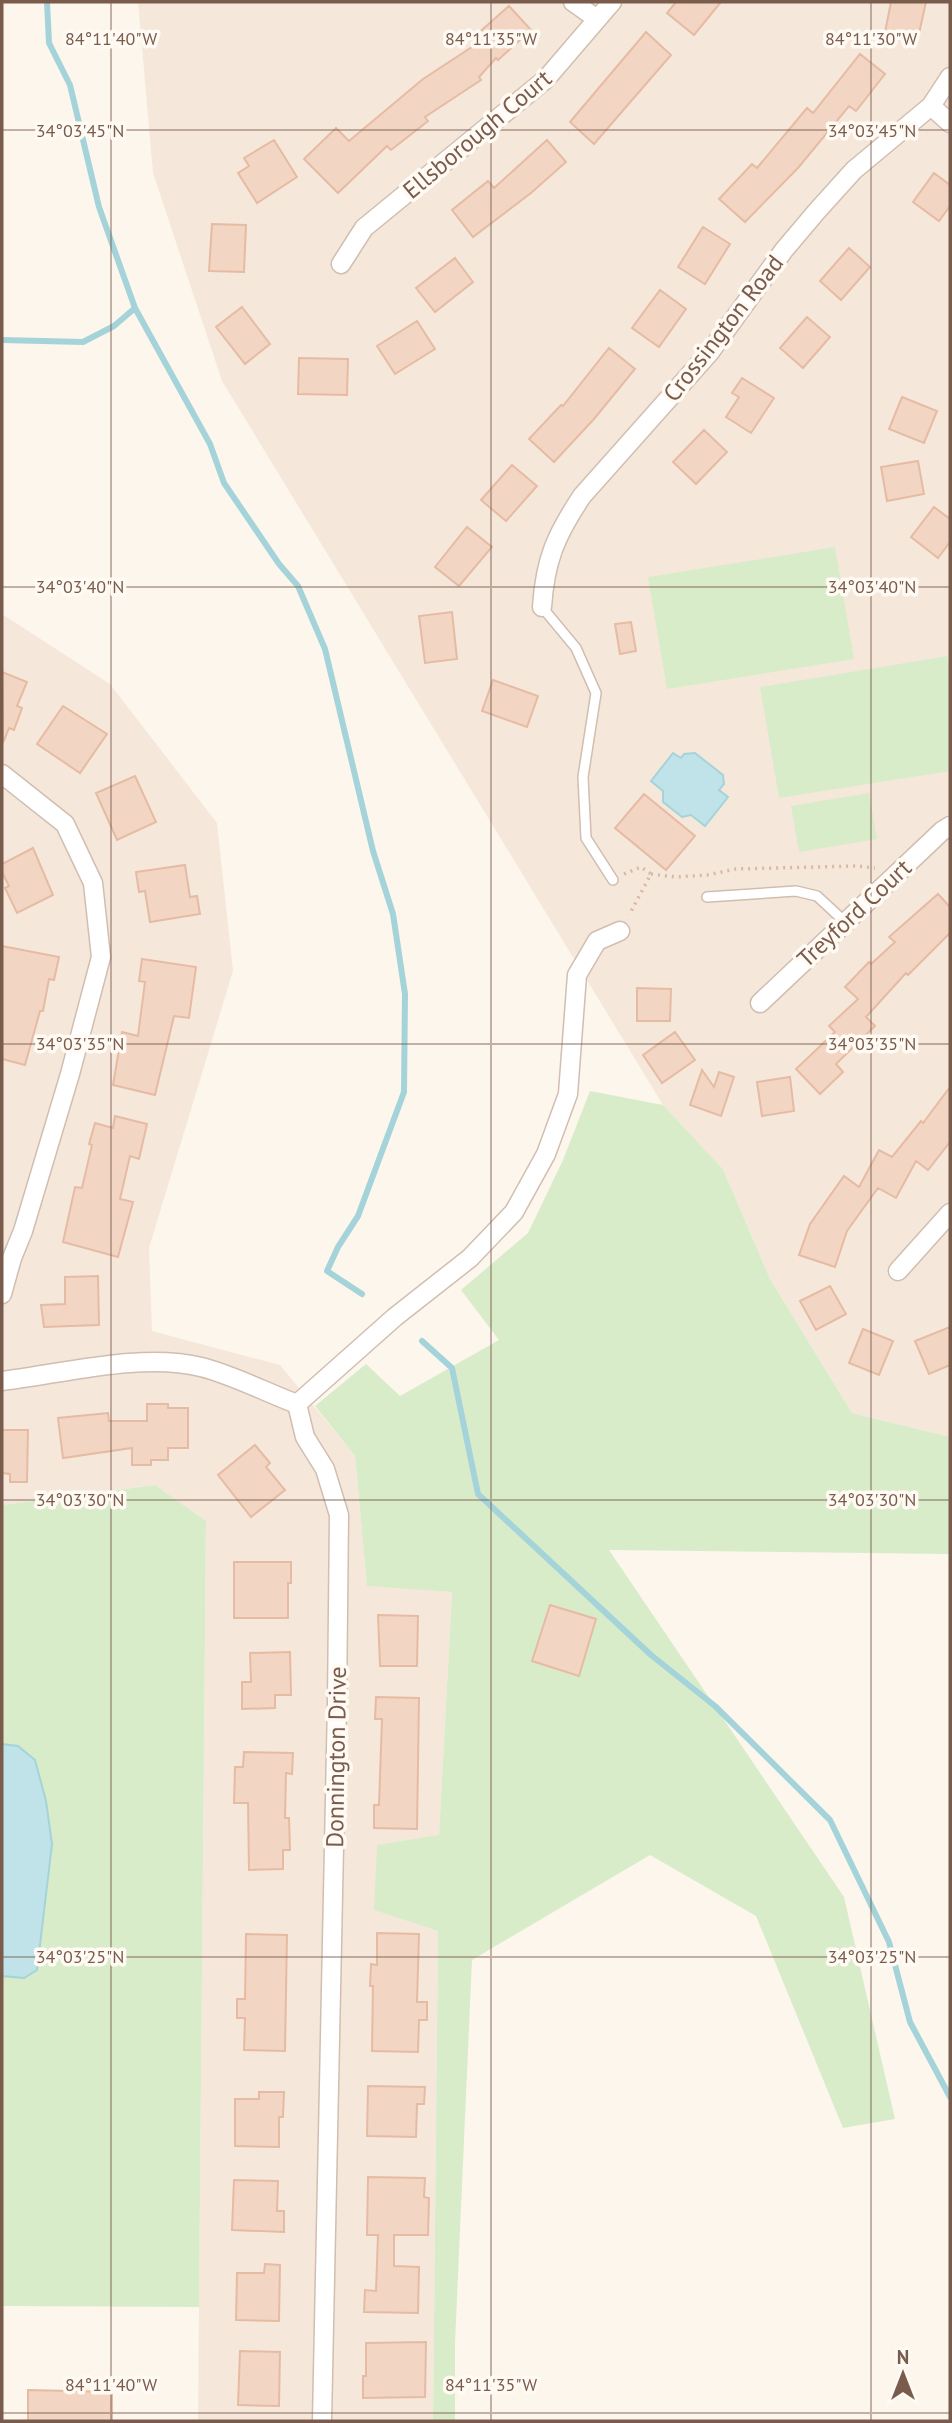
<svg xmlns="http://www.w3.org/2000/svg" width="952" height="2423" font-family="'PT Sans',sans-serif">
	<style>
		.residential { fill: #f5e8da }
		.green { fill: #d8ecc9 }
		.water { fill: #bfe3e8; stroke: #a5d3da; stroke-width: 2 }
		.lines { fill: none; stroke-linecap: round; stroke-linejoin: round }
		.stream { stroke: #a5d3da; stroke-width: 6 }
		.building { fill: #f3d5c3; stroke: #e6bba3; stroke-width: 2 }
		.lane-casing { stroke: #d1beb0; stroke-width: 12 }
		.street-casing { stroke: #d1beb0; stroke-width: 21 }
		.path { stroke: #d9b8a5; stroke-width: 3.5; stroke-dasharray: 2 5; stroke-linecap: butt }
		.lane { stroke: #fff; stroke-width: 9 }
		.street { stroke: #fff; stroke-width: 18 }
		.ticks { fill: none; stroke: #7a5c4d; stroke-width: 2; stroke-opacity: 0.45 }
		.labels { text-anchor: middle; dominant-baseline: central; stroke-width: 7; stroke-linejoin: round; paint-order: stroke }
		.street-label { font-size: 24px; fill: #7a5c4d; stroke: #fffaf3 }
		.ticks-label { font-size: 18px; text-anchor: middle; fill: #7a5c4d; stroke: #fffaf3; stroke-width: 7; stroke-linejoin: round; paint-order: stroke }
	</style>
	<rect width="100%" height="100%" fill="#fdf6ec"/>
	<path class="residential" d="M138,2H950V1437L852,1413L770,1279L723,1169L663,1105L222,381L153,173Z
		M2,614L110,684L217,823L233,971L149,1248L152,1331L280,1365L355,1456L367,1585L452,1592L439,1835L375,1910L438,1931L433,2421H198L206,1521L154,1485L2,1505Z"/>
	<path class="green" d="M835,547L854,659L667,689L648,577Z
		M947,656L950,675V771L779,798L760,687Z
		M869,793L877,839L799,852L791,806Z
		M590,1091L663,1105L723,1169L770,1279L852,1413L950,1437V1554L609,1550L844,1897L895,2119L843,2128L756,1916L650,1855L472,1960L455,2343V2421H433L438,1931L374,1910L377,1845L439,1835L452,1592L367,1586L355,1456L315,1406L366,1364L400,1396L499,1340L461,1290L528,1233L563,1160Z
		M155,1485L206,1521L199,2307L2,2306V1505Z"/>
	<path class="water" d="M673,753L681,758L684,754L695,753L723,775L724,784L719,790L728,797L705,826L691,815L682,817L663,802V791L651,781Z
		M2,1744L18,1746L35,1760L46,1801L52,1844L37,1970L24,1978L2,1976Z"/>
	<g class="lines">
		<path class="stream" d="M47,2L49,43L70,85L99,207L135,308L210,444L224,483L279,564L298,586L325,649L373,851L393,914L405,994L404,1092L358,1216L338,1247L327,1271L362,1294
			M2,340L83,342L114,326L135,308
			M422,1341L452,1368L478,1494L651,1655L715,1706L830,1820L889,1942L910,2022L950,2097"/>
	</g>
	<path class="building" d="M676,2H721L694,35L667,13Z
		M891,2H926L918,38L885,32Z
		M509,6L531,30L498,60L496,58L479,77L481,80L425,117L428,121L391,150L387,146L338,193L304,159L336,128L349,141L423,79L481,41L476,35Z
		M646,32L671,55L594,144L570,122Z
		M860,54L885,74L856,111L849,106L798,168L745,222L719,199L752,164L757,168L807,108L813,113Z
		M274,140L297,177L257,203L238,173L249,166L244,158Z
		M547,140L566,162L531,193L473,237L452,210L488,181L494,188Z
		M934,173L950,185V206L939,221L913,202Z
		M212,224L246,225L244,272L209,271Z
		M703,227L730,244L705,284L678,267Z
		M849,248L870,267L841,300L820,281Z
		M455,258L473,282L435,312L416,288Z
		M660,290L686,309L659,347L632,328Z
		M242,307L270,344L245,364L216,327Z
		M807,317L830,337L803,368L780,348Z
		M417,321L435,349L395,374L377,346Z
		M609,348L635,369L594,419L554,462L529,439L561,405L563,406Z
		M299,358L348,359L347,395L298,394Z
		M742,378L774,398L751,433L726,417L739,397L732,393Z
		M902,397L937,411L924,443L889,429Z
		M704,430L727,452L696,484L673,462Z
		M918,461L924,494L887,501L881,467Z
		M512,465L537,486L506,521L481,500Z
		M934,507L950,519V542L938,558L911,537Z
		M467,527L492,547L459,586L435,567Z
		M452,612L457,659L425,663L419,616Z
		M631,622L636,651L620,654L615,624Z
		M2,672L27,682L17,706L22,708L14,730L9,728L3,743Z
		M493,680L538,696L527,727L482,711Z
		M63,706L107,734L80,773L37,744Z
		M135,776L156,822L117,840L96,793Z
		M644,794L695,836L666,870L615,828Z
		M33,848L53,895L17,913L5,888L9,886L2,872V864Z
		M185,865L190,897L197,896L200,914L150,922L145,891L139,892L136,872Z
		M938,894L950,907V933L908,975L906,973L866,1017L875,1026L836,1064L843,1072L820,1094L796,1069L835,1032L829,1026L858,999L845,987L869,962L871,964L895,942L889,937Z
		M2,946L59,957L54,980L49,979L43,1011H40L25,1065L2,1059Z
		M142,959L196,967L189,1018L174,1016L155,1095L113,1085L122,1032L138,1036L145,982L139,981Z
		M637,988L671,989L670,1021H637Z
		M675,1032L695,1060L662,1083L643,1055Z
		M702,1070L714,1087L719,1072L734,1077L721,1116L690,1105Z
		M790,1077L794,1111L762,1116L757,1082Z
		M950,1087V1142L928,1170L916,1161L896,1198L878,1188L847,1231L835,1267L799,1255L810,1224L844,1176L859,1187L879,1150L892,1157L921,1121L923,1123Z
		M115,1116L147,1124L139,1159L130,1156L120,1199L133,1202L118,1257L63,1242L75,1187L82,1188L92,1145L89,1144L95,1123L113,1128Z
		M98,1276L99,1325L44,1327L41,1305L65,1304V1277Z
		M830,1286L846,1314L816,1330L800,1301Z
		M950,1327V1365L929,1374L915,1341Z
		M863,1329L893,1341L879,1375L849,1363Z
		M147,1404H168V1408H188V1448H168V1460H151V1465H132V1448L63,1458L58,1418L108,1413L109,1421H147Z
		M2,1430H28L27,1482H10V1474L2,1473Z
		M255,1445L270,1463L266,1467L285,1490L251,1517L218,1475Z
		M234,1562H291V1583H288V1618H234Z
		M550,1605L596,1619L579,1676L532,1661Z
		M378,1615L418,1616L417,1666H380Z
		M290,1652L291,1695H275V1708L242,1709V1682H251L250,1653Z
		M376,1697L419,1698L417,1829L374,1828V1805H379L382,1719H375Z
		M244,1752L293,1753L292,1774L286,1773L285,1818H289L290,1850H283V1869L249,1870L248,1803H234L235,1767H243Z
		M377,1933L419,1934L417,2002H427V2020H419L418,2052L372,2051L373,1986H370L371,1964L377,1965Z
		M246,1934L287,1935L285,2051L244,2050L245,2018H237V1999H245Z
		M368,2086L425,2087L424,2104H417L416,2137L367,2136Z
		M259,2092H284L283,2117H279V2147L235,2146V2099H259Z
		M368,2177L425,2178L424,2197L429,2198L428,2235H394V2266L419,2267L418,2313L364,2312L365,2290L376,2291L378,2235H367Z
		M234,2180L278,2181L277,2211H284V2232L232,2230Z
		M265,2264L280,2265L279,2321L236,2320L237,2273H264Z
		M426,2342L425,2397L363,2398V2376H366V2343Z
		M240,2351L280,2352L279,2406L238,2405Z
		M28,2390L112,2392V2421H28Z"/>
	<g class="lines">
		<defs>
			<path id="lane" d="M542,607L576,648L596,693L583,777L586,838L613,880
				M707,897L796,891L817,896L844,921"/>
			<path id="street" d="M573,2L597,19
				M931,106L950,123
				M341,264L364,228L546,79L612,2
				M542,607C545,560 556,535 582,496L710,352L784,250L817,211L854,170L931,106L950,77
				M2,774L65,824L93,883L101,957L70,1074L23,1231L12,1258L2,1294
				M760,1003L942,831L950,826
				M898,1271L950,1213
				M2,1381C62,1374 142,1352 201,1367C233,1375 265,1392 297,1404L305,1437L325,1469L339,1515L337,1703L322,2421
				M297,1404L395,1317L470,1258L514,1212L546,1154L568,1094L577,975L597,941L620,931"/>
		</defs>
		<use href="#lane" class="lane-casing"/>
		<use href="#street" class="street-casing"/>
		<path class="path" d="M624,874L641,867L651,874L629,915
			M651,874L675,877L707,875L736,869L857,866L875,868"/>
		<use href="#lane" class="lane"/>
		<use href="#street" class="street"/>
	</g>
	<path class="ticks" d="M111,2V2421M491,2V2421M871,2V2421M2,130H950M2,587H950M2,1044H950M2,1500H950M2,1957H950M2,2413H950"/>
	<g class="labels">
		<g class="street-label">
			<text transform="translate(477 134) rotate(-40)">Ellsborough Court</text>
			<text transform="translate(723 328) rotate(-52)">Crossington Road</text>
			<text transform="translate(854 913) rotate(-43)">Treyford Court</text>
			<text transform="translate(336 1757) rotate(-89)">Donnington Drive</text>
		</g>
	</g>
	<g class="ticks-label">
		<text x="111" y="45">84°11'40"W</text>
		<text x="491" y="45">84°11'35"W</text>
		<text x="871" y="45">84°11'30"W</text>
		<text x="80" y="137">34°03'45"N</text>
		<text x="872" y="137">34°03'45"N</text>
		<text x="80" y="593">34°03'40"N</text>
		<text x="872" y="593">34°03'40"N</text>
		<text x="80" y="1050">34°03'35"N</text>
		<text x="872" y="1050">34°03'35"N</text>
		<text x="80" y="1506">34°03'30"N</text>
		<text x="872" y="1506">34°03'30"N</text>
		<text x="80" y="1963">34°03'25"N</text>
		<text x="872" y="1963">34°03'25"N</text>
		<text x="111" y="2391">84°11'40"W</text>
		<text x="491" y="2391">84°11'35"W</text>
	</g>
	<rect width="952" height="2423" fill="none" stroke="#7a5c4d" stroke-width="7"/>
	<g transform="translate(903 2374)" stroke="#fffaf3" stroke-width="5" paint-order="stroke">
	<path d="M0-5L12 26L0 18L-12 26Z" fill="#7a5c4d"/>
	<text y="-10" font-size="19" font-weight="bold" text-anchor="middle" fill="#7a5c4d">N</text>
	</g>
</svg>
